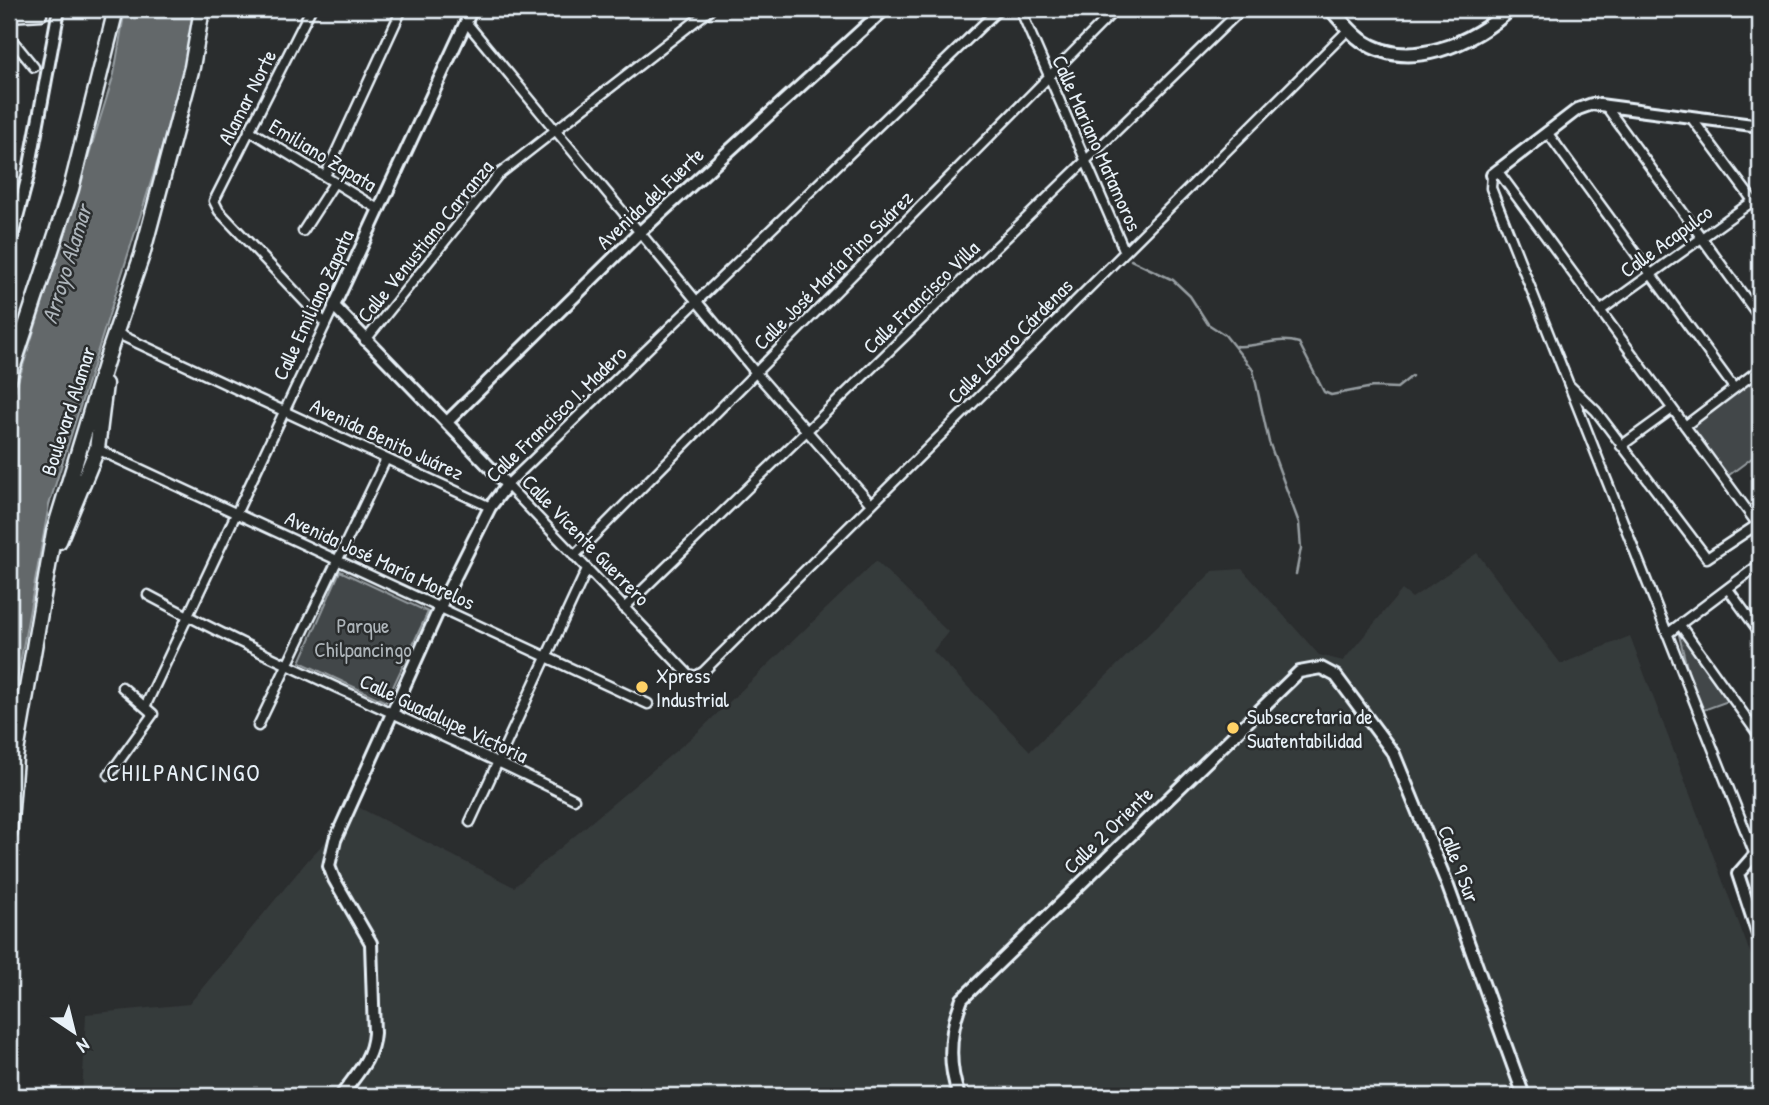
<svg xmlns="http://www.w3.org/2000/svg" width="1769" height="1105" font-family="'Patrick Hand',sans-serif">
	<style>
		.built { fill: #363a3b }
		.green { fill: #424648; stroke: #959ca0; stroke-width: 2 }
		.water { fill: #63686b; stroke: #989fa3; stroke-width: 2 }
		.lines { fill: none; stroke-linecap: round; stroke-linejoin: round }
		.stream { stroke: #989fa3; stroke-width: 2.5 }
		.minor-casing { stroke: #e8f1f8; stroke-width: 13 }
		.tertiary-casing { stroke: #e8f1f8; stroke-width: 16 }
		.primary-casing { stroke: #e8f1f8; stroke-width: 18 }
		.trunk-casing { stroke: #e8f1f8; stroke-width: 19 }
		.minor { stroke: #2a2d2e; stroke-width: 8 }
		.tertiary { stroke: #2a2d2e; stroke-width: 10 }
		.primary { stroke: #2a2d2e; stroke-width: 12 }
		.trunk { stroke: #2a2d2e; stroke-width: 14 }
		.poi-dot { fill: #ffd166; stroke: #2a2d2e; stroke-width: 2.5 }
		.labels { text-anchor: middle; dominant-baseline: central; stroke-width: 5; stroke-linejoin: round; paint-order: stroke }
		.street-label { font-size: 21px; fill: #e8f1f8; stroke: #2a2d2e }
		.park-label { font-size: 21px; fill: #aeb5ba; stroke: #2a2d2e }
		.poi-label { font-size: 21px; fill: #e8f1f8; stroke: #2a2d2e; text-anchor: start }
		.water-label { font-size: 23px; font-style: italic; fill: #acb3b9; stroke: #2a2d2e }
		.quarter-label { font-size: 24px; letter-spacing: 2px; fill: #e8f1f8; stroke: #2a2d2e }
	</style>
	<rect width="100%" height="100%" fill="#2a2d2e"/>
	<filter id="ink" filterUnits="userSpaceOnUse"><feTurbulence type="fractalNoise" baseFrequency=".0143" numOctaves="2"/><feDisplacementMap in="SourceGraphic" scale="14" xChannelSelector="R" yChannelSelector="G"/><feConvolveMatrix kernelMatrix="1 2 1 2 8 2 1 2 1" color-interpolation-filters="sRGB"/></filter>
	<g filter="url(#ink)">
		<path class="built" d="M1477,553L1561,664L1630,636L1760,979V1096H82L86,1014L189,1004L308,860L358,807L514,887L698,732L876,561L948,632L933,651L1030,751L1213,571L1242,569L1319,655L1343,661L1402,590L1412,598Z
			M1760,865V925L1744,881Z"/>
		<path class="green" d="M1760,370V452L1725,478L1686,425Z
			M340,571L428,612L386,702L300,662Z
			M1677,627L1731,700L1698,712Z"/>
		<path class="water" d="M125,9H196L181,87L49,505L9,724V411L114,74Z"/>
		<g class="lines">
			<path class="stream" d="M1131,260L1173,280L1190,296L1208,324L1225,335L1253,370L1269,442L1299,523L1301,548L1296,574
				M1236,346C1257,348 1276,336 1299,343L1324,392L1331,395L1373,387L1397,388L1412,376"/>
			<defs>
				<path id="minor" d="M311,9L214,201L219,211L325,323
					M999,9L507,485L688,674L696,676L703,672L1349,29
					M1020,9L1125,252
					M9,17L42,15
					M466,22L756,373L871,504
					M9,36L34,67
					M1605,105L1760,318
					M1690,116L1760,210
					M249,130L378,209
					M1547,132L1734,388
					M1497,170L1755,521V526L1707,558L1596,411L1569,385
					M1492,175L1491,188L1755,855
					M325,176L402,9
					M303,231L334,183
					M1600,311L1753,201
					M116,333L490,507
					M365,341L498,175L711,9
					M10,354L13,326
					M1685,426L1760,369
					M1621,446L1672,409
					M97,449L648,704
					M574,556L1116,9
					M1728,589L1760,633
					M148,595C287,670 433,728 574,799
					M624,608L1242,9
					M1680,625L1760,737
					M1667,634L1760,564
					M145,707L334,306
					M258,726L386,459
					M109,775L153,714L122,687
					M470,822L587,569"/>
				<path id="tertiary" d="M1492,175L1578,109L1592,104L1760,126
					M9,248L28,176L59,9
					M447,422L640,232L885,9
					M1760,849L1738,874L1760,941
					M341,1096C355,1075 372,1061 374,1033L371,943L334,879L329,866L335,840L440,607L490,507L507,485L334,306L472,9
					M959,1096C947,1063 949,1032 962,999L1299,672L1321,668L1336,676L1394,754L1446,881L1524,1096"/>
				<path id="primary" d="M1331,9C1340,19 1350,32 1361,40C1408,73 1474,43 1510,9"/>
				<path id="trunk" d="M9,378L71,189L116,9
					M59,541L97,449L105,384
					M9,834L15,758L54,532L108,355L142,255L192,67L202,9"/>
			</defs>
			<use href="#minor" class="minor-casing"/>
			<use href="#tertiary" class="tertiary-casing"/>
			<use href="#primary" class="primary-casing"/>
			<use href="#trunk" class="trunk-casing"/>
			<use href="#minor" class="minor"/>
			<use href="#tertiary" class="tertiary"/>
			<use href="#primary" class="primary"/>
			<use href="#trunk" class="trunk"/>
		</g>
	</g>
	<g class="poi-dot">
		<circle cx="642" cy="687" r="7"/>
		<circle cx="1233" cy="728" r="7"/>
	</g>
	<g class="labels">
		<g class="street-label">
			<text transform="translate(247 97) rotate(-63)">Alamar Norte</text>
			<text transform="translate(1097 143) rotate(66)">Calle Mariano Matamoros</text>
			<text transform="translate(323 155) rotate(31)">Emiliano Zapata</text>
			<text transform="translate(650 198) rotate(-43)">Avenida del Fuerte</text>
			<text transform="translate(425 241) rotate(-51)">Calle Venustiano Carranza</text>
			<text transform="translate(1666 241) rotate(-36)">Calle Acapulco</text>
			<text transform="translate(833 270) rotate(-45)">Calle José María Pino Suárez</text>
			<text transform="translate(921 297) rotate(-44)">Calle Francisco Villa</text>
			<text transform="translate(313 305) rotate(-65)">Calle Emiliano Zapata</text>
			<text transform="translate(1010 341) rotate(-45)">Calle Lázaro Cárdenas</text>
			<text transform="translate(68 411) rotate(-72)">Boulevard Alamar</text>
			<text transform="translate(556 414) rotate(-44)">Calle Francisco I. Madero</text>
			<text transform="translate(387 439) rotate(25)">Avenida Benito Juárez</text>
			<text transform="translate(586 540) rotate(46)">Calle Vicente Guerrero</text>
			<text transform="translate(380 560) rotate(25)">Avenida José María Morelos</text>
			<text transform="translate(444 718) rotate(25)">Calle Guadalupe Victoria</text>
			<text transform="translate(1108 830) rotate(-44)">Calle 2 Oriente</text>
			<text transform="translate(1459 864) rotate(69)">Calle 9 Sur</text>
		</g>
		<g class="park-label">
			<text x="363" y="625">Parque<tspan x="363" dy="24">Chilpancingo</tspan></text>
		</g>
		<g class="poi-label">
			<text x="656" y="675">Xpress<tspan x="656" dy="24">Industrial</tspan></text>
			<text x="1247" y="716">Subsecretaria de<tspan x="1247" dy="24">Suatentabilidad</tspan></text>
		</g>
		<g class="water-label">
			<text transform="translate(66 264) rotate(-73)">Arroyo Alamar</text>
		</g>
		<g class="quarter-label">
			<text x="184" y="772">CHILPANCINGO</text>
		</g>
	</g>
	<rect width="1769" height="1105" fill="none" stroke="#2a2d2e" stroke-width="35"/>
	<rect x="18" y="18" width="1734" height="1070" fill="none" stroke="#e8f1f8" stroke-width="2.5" filter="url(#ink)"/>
	<g transform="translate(74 1032) rotate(145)" stroke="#2a2d2e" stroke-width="5" paint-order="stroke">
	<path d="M0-5L12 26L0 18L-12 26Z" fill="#e8f1f8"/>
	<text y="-10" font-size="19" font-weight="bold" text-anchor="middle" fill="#e8f1f8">N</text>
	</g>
</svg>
